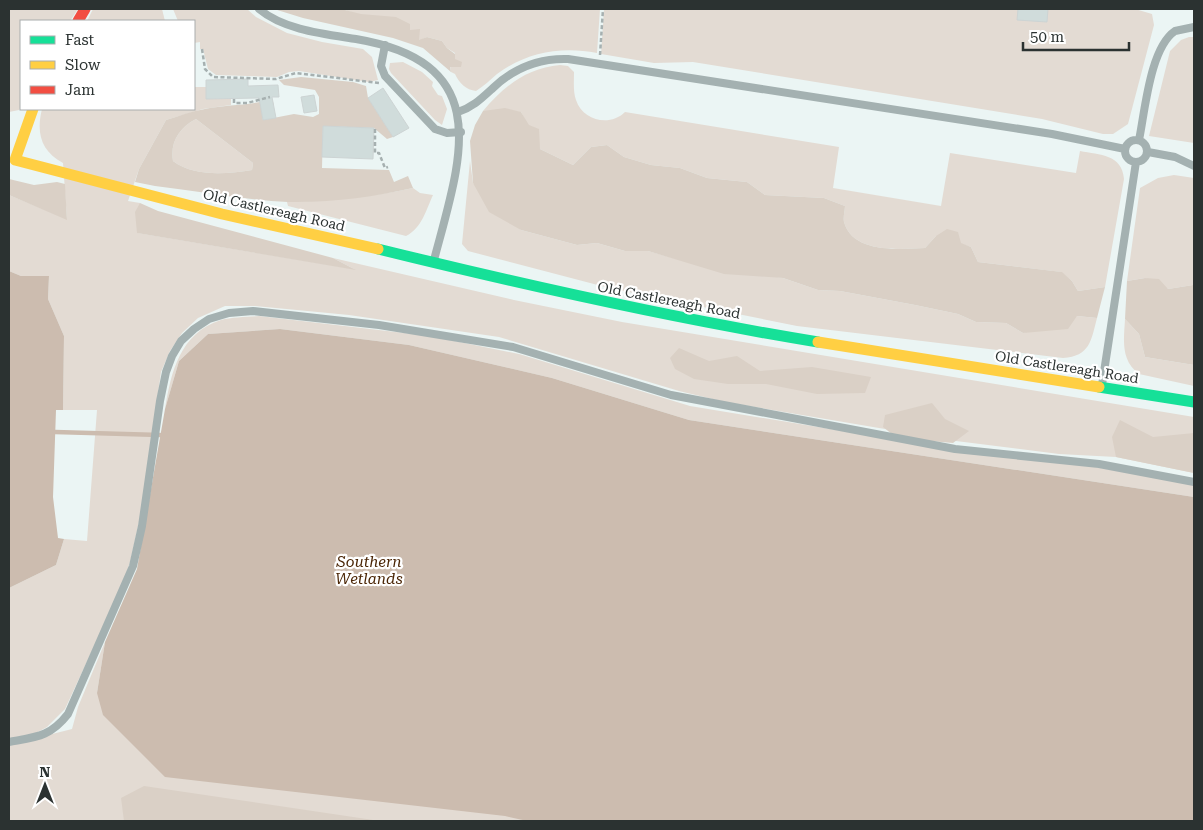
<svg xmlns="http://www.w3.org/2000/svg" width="1203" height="830" font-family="'Roboto Serif',serif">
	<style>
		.green { fill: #e3dbd3 }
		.forest { fill: #dad0c6; fill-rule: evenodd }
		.water { fill: #ccbcaf }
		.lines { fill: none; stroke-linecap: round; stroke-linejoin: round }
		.stream { stroke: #ccbcaf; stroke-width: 4.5 }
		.building { fill: #d0dcdb; stroke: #cdd4d4 }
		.path { stroke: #a6b0b0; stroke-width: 2.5; stroke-dasharray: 4 2.5; stroke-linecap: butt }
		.lane { stroke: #a4b1b1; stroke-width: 8 }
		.fast { stroke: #16e098; stroke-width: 11 }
		.slow { stroke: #ffcf43; stroke-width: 11 }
		.jam { stroke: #f24e42; stroke-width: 11 }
		.labels { text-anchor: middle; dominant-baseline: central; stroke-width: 4.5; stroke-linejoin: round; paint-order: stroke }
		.street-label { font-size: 14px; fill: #2b3231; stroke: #fff }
		.water-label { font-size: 15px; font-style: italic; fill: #4a2505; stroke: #fff }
	</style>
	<rect width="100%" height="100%" fill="#ebf5f4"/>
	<path class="green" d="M9,9H78L70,21H21V107L19,110L9,112Z
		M93,9H162L165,21H87Z
		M173,9H247L256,17L287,33L322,42L363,49L372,57L378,80L369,82L299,71L289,72L277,77L216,75L208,69L203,49H200V42L194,43V21H178Z
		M341,9H600L597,53C561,46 527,52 497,74C490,80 484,86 476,91C466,90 459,83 455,74L451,72L450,66L455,59V53L447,48L442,41L427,37L419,41L410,30Z
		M604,9H1135L1152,14L1154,25L1128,124L1113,134H1103L1042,119L693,62L654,63L601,54Z
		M1189,37H1194V143L1149,136L1170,51L1181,40Z
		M403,62L422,72L433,82L432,86L438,95L442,96L447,109L442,125L435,120L391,73L389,69L390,63Z
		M560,65L568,66L574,72C574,82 573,92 576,100C583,121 610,127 625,112L839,147L833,188L941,206L950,153L1076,173L1080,151C1100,155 1122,154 1124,179L1105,287L1078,291L1072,281L1061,272L978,262L971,247L936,236L925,248C900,249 853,254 844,222C843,217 845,210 845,206L824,198L765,195L747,182L707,178L680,168L651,165L624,157L607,145L591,147L573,165L540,149L521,112L483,111C504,86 527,68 560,65Z
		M194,87H206V99H231V105L203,109L166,120L139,169L128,201L140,203L138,233L354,269L333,258L514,300L622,322L1194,417V473L1116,457L1059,454L956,441L725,402L679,391L499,337L349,315L255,306H225L198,318L182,333L170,351L161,372L141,513L130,562L122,586L65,709L47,727L36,733L9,739V588L56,565L64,539L87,541L97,410H63L64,336L48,299L49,277L21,276L9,271V195L67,219L63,163C41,151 36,133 42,109H194Z
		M196,119L253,163L252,170C227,174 194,177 173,161C170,142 179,128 196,119Z
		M470,161L473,183L521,230L577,245L597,243L625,251H648L698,265L783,278L818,290L840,291L915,305L958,314L976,322L1006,323L1023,333L1077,316L1097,318C1091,341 1090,356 1063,358L797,326L613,289L468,251L462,244Z
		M1174,175L1194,178V294L1193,285L1168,289L1145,278L1127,281L1140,188L1158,178Z
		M413,188L420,193L433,195C426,210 422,228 406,236L288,206L287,202C330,201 371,197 413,188Z
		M259,316L430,336L519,354L690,406L970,452L1095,467L1194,484V497L689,420L552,378L409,345L280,329L208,334L179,361L165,409C171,372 180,333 221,320C232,317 247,317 259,316Z
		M1125,319L1139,334L1145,357L1194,365V386L1139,374C1120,360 1124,339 1125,319Z
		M105,642L97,693L527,821H9V745L72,729L78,707Z"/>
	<path class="forest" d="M274,9H341L361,14L396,17L410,24V30L420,29L419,40L427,37L442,41L447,48L455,54V59L462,62L461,67H450L451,72L423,48L393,38L303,18Z
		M301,77L353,82L366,86L368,98L393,137L387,139L374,128L323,126L322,168L389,170L394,182L408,176L413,188C372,197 331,203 288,202C244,200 198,191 155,186L135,182L139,169L166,120C179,116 192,111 205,109C227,104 249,106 272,99L274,105L261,107L263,120L294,114L313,117L319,114V97L315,90L284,85L279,80ZM196,119L253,163L252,170C227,174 194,177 173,161C170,142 179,128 196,119Z
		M505,108L521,112L529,125L539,129L540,149L573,165L591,147L607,145L624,157L651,165L680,168L707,178L747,182L765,195L824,198L845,206C845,210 843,217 844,222C853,254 900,249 925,248L936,236L947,229L958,232L961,243L971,247L978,262L1062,272L1072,281L1078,291L1105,287L1097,318L1077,316L1068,329L1023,333L1006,323L976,322L958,314L915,305L840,291L818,290L783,278L724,274L648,251H625L597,243L577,245L521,230L489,212L473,183L470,141L475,125L483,111Z
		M9,179L34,185L57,182L65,184L67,220L9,195Z
		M140,203L158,211L333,258L356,270L137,233L135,212Z
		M1145,278L1159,279L1168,289L1193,285L1194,365L1145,357L1139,334L1125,319L1127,281Z
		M679,348L709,361L737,356L760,371L812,367L871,377L865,393L817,394L766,384H728L694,379L675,369L670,358Z
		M932,403L945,419L969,431L953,443L897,438L883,427L885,415Z
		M1120,420L1153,437L1194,433V473L1116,457L1112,437Z
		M144,786L380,821H124L121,798Z"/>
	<path class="water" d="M9,271L21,276H49L48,299L64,336L63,410H56L53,497L58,538L64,539L56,565L9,588Z
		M280,329L409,345L552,378L689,420L1194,497V821H527L505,816L165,777L103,715L97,693L105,642L137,569L165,409L179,361L208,334Z"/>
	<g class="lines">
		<path class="stream" d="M55,432L160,435"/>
	</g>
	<path class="building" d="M1018,9H1048L1047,22L1017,20Z
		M248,79V86L278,85L279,97H272L276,118L263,120L259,98L206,99V80Z
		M383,88L409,128L393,137L368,98Z
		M314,95L317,111L304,113L301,97Z
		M323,126L374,128L373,159L322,157Z"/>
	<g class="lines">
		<path class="path" d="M202,49L205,69L213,77L276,79L296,73L379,83
			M600,55L603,9
			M234,99V103H247L270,97
			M375,129V153H379L385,168L388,167"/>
		<path class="lane" d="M259,9C284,30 324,34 356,39C497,63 461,158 434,260
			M385,45L381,66L385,76L435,129L447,133L461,132
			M458,112C473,107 481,99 493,88C514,68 539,58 568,59L1052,134L1125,149
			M1125 151a11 11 0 1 1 22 0a11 11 0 1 1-22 0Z
			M1139,140C1145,111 1150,48 1175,31L1194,27
			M1148,152L1175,157L1194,166
			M1102,385L1136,162
			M9,742C36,737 50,737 68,714L133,566L142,526L160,401L166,372L172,356L181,341L194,329L209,319L229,313L253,311L379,325L513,347L671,395L955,449L1099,464L1194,482"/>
		<path class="fast" d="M378,249C524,285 670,318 818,342
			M1099,387L1194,402"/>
		<path class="slow" d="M33,109L15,160L222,214L378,249
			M818,342L1099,387"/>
		<path class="jam" d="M78,21L85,9"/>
	</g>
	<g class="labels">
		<g class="street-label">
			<text transform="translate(274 210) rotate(13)">Old Castlereagh Road</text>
			<text transform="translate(669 300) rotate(11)">Old Castlereagh Road</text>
			<text transform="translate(1067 367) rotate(9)">Old Castlereagh Road</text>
		</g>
		<g class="water-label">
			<text x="369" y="562">Southern<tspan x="369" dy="17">Wetlands</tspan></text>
		</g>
	</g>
	<rect width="1203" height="830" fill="none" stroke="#2b3231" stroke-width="20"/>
	<rect x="20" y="20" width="175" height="90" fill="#ffffff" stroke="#aaadad"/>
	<rect x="30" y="36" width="25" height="8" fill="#16e098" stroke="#aaadad"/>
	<text x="65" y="45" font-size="15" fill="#2b3231">Fast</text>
	<rect x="30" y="61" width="25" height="8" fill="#ffcf43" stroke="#aaadad"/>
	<text x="65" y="70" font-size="15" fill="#2b3231">Slow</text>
	<rect x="30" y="86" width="25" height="8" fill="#f24e42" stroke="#aaadad"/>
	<text x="65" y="95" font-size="15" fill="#2b3231">Jam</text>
	<g transform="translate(45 785)" stroke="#ffffff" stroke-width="4" paint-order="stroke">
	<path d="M0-4L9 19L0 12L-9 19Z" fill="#2b3231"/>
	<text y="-8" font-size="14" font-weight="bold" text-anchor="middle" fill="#2b3231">N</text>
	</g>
	<path d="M1023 42v8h106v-8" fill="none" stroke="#2b3231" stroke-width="2.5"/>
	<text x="1030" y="42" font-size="15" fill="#2b3231" stroke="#ffffff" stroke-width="4" paint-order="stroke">50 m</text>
</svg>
